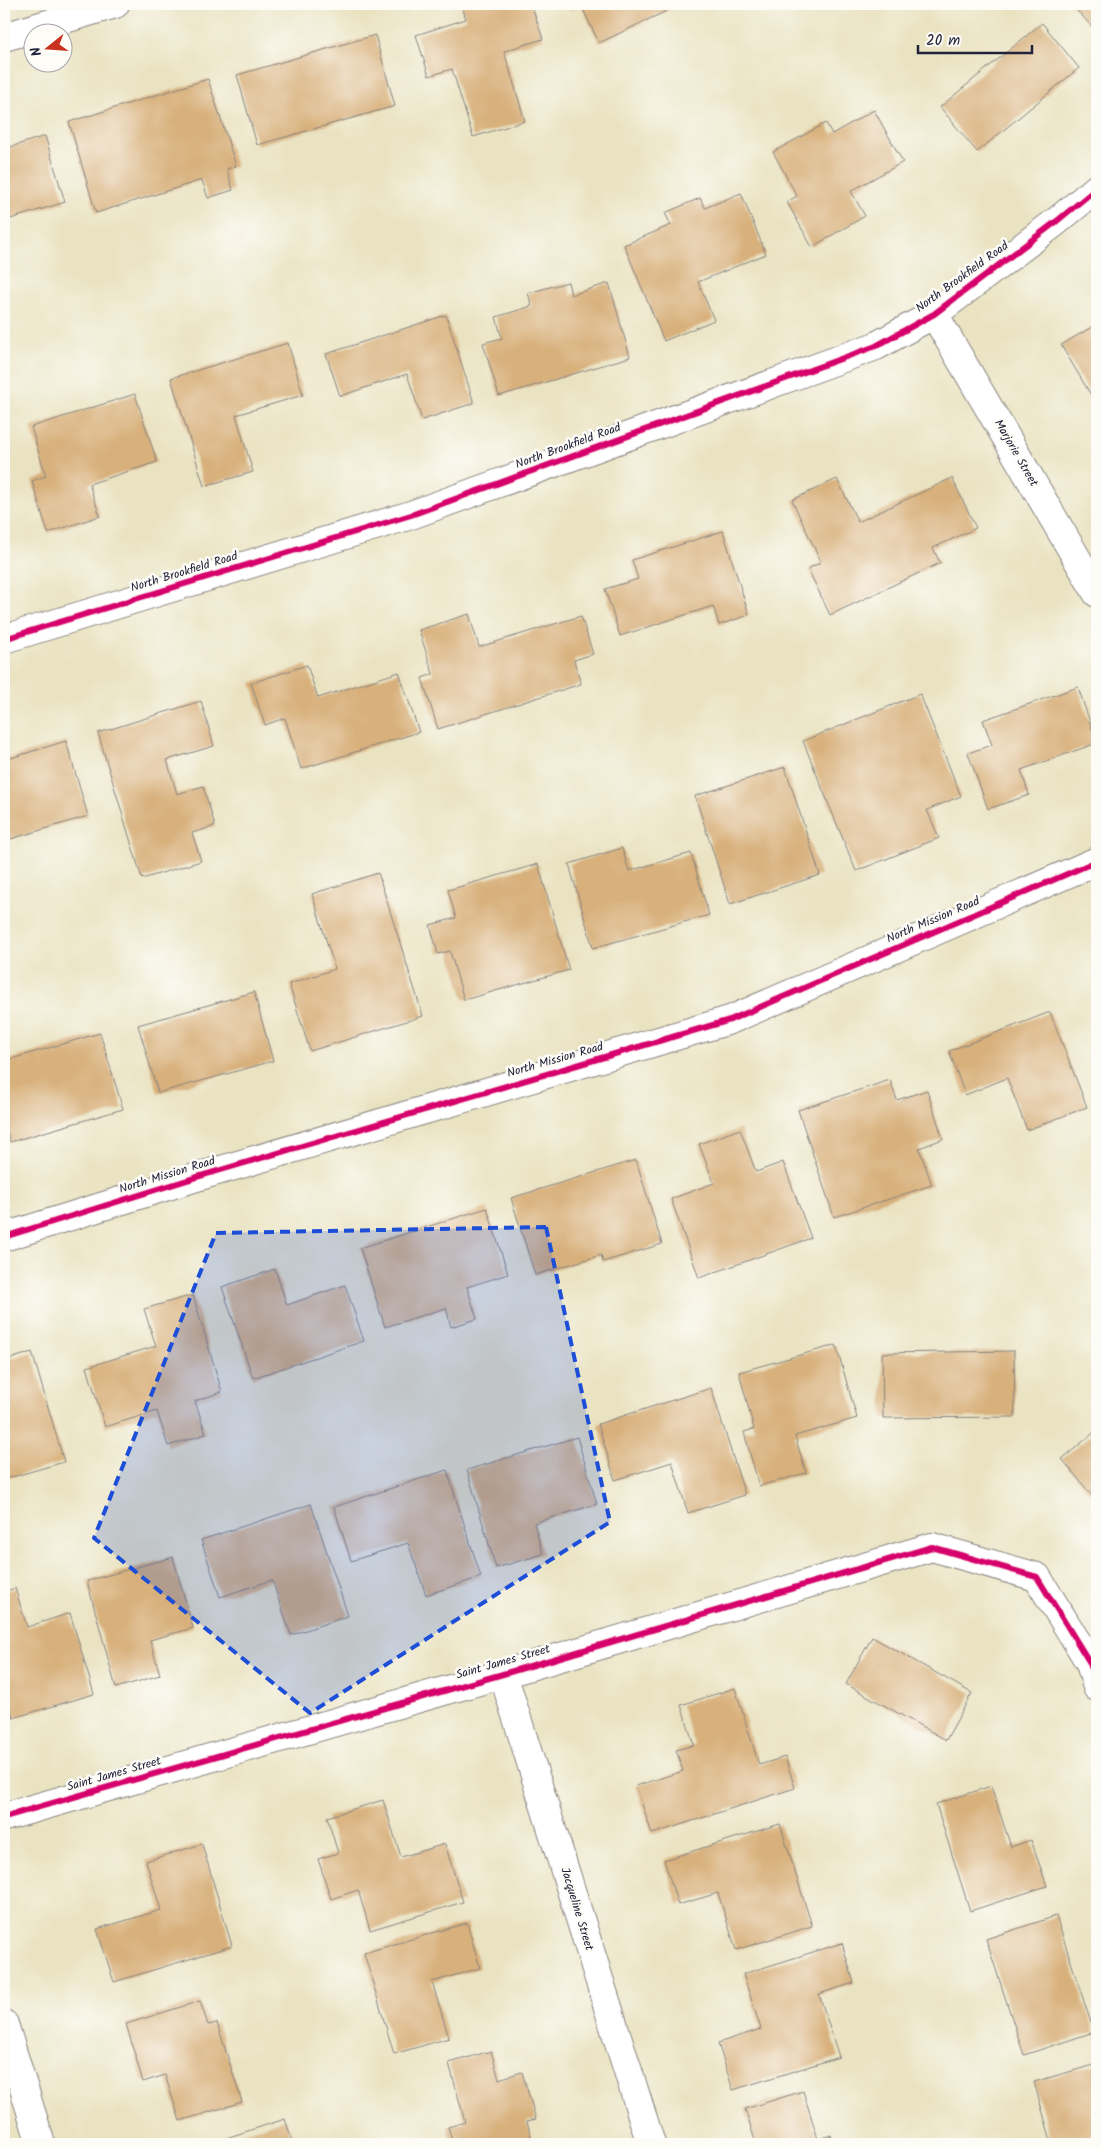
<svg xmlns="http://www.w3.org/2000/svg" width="1101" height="2148" font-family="Kalam,sans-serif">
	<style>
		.building { fill: #d8b07c }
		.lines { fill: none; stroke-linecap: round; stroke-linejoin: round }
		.minor-casing { stroke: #86827e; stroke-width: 30 }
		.minor { stroke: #fff; stroke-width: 28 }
		.cycleway-casing { stroke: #fdfcf7; stroke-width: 9 }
		.cycleway { stroke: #d6006c; stroke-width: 6 }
		.marked { fill: #1d4ed8; fill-opacity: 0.2; stroke: #1d4ed8; stroke-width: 4; stroke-dasharray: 10 6; stroke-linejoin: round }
		.labels { text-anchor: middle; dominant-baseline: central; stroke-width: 5; stroke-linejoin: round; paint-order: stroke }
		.street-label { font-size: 12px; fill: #22223b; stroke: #fdfcf7 }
	</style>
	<rect width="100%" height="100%" fill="#fdfcf7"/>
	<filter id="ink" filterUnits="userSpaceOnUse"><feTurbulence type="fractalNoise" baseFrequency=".02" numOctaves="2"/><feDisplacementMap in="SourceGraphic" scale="10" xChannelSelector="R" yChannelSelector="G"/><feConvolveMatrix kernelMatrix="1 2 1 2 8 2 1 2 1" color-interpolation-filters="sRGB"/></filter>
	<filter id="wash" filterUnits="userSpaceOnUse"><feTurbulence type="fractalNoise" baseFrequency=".0096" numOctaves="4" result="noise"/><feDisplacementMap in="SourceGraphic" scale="20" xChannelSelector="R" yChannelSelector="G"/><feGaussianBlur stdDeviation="1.12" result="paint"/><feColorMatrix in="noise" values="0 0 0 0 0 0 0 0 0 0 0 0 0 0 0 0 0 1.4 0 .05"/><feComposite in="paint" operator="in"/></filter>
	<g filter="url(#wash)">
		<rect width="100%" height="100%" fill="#eae3c2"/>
		<g id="blocks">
			<path class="building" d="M461,4H531L543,39L504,51L525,121L473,137L452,69L429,76L416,35L466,19Z
				M568,4H673L675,7L599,43L581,5L571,10Z
				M1071,4H1097V32Z
				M1042,23L1079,68L977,152L940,107Z
				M375,35L395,106L257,145L237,75Z
				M208,79L236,166L227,169L233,190L208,198L202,180L96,213L69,122Z
				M874,110L903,162L851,191L865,216L812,247L787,202L797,196L773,152L826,123L832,134Z
				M45,136L65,202L4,221V149Z
				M741,193L766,254L698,282L714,320L664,341L624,245L671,225L665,213L700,198L705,208Z
				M568,282L571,295L609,283L630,357L499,396L483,343L502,338L496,317L532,306L528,293Z
				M446,315L474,403L422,420L407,374L340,396L326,354Z
				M1097,324V391L1091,395L1061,345Z
				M288,343L303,395L236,415L253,472L204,486L171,378Z
				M135,394L157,462L89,484L100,516L48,533L32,481L46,476L31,427Z
				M952,478L976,528L933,548L940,563L830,615L808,569L821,562L792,500L837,479L858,522Z
				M723,531L749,615L719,625L713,606L620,636L605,589L638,579L632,560Z
				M469,614L479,647L581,616L593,654L574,660L581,684L438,729L422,678L433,674L419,630Z
				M307,665L318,698L399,672L419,732L301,769L285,718L265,725L251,683Z
				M1078,687L1097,743L1021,770L1029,795L988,809L968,753L992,745L983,720Z
				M920,694L961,796L927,810L939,838L856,871L803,741Z
				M201,701L214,746L167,760L177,794L203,786L215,826L192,833L201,861L142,879L98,733Z
				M66,741L88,816L4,841V760Z
				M785,767L820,875L730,904L695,796Z
				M622,848L629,871L691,853L709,915L593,948L569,864Z
				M538,864L569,970L464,1000L450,951L438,954L430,925L456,918L448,890Z
				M378,873L423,1016L310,1051L289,984L335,969L312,894Z
				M254,992L273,1061L158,1093L138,1025Z
				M1050,1012L1087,1107L1027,1130L1007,1078L965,1095L949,1051Z
				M100,1033L123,1109L10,1142L4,1121V1061Z
				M890,1080L897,1100L927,1090L943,1139L919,1148L932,1185L834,1217L798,1110Z
				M740,1129L756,1172L783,1162L811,1238L699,1278L671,1199L714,1183L699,1144Z
				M636,1160L662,1244L603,1262L601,1255L535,1275L511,1198Z
				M487,1208L508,1274L467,1287L477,1319L451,1327L446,1308L385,1327L360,1248Z
				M275,1269L287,1305L345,1285L364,1341L253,1378L222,1287Z
				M193,1295L222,1392L195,1401L206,1434L168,1446L157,1411L105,1427L87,1367L156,1346L144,1309Z
				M836,1345L857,1418L795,1436L806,1473L759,1486L744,1432L754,1429L739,1372Z
				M1014,1351L1015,1417L883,1418L882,1353Z
				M32,1352L64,1462L5,1479L4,1361Z
				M711,1388L745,1495L688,1513L672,1462L615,1480L598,1424Z
				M1097,1430V1502L1062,1459Z
				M577,1437L597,1504L534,1523L543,1554L496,1568L467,1470Z
				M447,1470L481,1577L426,1595L408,1543L351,1561L334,1507Z
				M311,1504L348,1616L291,1635L272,1580L220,1597L201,1540Z
				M173,1557L193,1628L150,1640L160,1675L116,1688L87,1581Z
				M15,1588L27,1627L70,1613L94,1694L13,1718L4,1686V1592Z
				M872,1637L972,1693L946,1740L846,1684Z
				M735,1688L759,1765L785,1757L795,1788L652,1834L636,1786L683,1771L676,1750L694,1745L681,1705Z
				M991,1786L1011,1847L1031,1840L1047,1886L970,1911L936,1804Z
				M383,1800L401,1857L445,1844L463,1902L370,1930L358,1890L331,1899L318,1859L338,1853L327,1817Z
				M780,1824L812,1926L736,1950L718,1893L678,1905L664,1860Z
				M202,1844L232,1946L114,1982L97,1929L161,1910L146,1861Z
				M1056,1916L1094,2032L1024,2055L986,1939Z
				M467,1923L480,1968L432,1982L449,2038L394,2054L364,1953Z
				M842,1943L854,1983L819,1994L839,2057L733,2090L718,2043L761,2029L743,1974Z
				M200,2001L208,2025L217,2023L242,2102L180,2121L165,2075L143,2082L126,2024Z
				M491,2051L499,2079L522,2072L536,2119L527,2121L533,2144H453L448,2127L465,2122L449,2063Z
				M1097,2064V2144H1052L1034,2082Z
				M803,2091L818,2139L831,2135L834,2144H756L745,2109Z
				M285,2119L293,2144H228L226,2138Z"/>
		</g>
	</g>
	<g filter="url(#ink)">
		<use href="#blocks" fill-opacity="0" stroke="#86827e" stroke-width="1"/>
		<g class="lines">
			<defs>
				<path id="minor" d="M4,37L115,4
					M934,314L1097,593
					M4,639L411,515L876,346L934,314L1057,221L1097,188
					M4,1237L197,1177L730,1020L1097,861
					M503,1674L651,2144
					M4,1817L503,1674L932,1547L1037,1577L1090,1663L1097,1687
					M4,2024L41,2144"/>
			</defs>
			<use href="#minor" class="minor-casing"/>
			<use href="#minor" class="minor"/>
			<defs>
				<path id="cycleway" d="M4,639L411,515L876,346L934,314L1057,221L1097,188
					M4,1237L197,1177L730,1020L1097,861
					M4,1817L503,1674L932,1547L1037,1577L1090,1663L1097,1687"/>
			</defs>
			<use href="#cycleway" class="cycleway-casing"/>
			<use href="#cycleway" class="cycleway"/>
		</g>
	</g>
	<path class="marked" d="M546,1227L610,1522L310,1713L94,1538L216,1233Z"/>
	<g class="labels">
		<g class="street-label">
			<text transform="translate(962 277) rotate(-36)">North Brookfield Road</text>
			<text transform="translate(568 446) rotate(-20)">North Brookfield Road</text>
			<text transform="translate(1016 453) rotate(60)">Marjorie Street</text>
			<text transform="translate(184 572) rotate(-17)">North Brookfield Road</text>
			<text transform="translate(933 920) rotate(-23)">North Mission Road</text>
			<text transform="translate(555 1060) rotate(-16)">North Mission Road</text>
			<text transform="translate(167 1175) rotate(-17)">North Mission Road</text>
			<text transform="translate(503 1662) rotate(-16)">Saint James Street</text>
			<text transform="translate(114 1774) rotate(-16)">Saint James Street</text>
			<text transform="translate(577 1909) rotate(73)">Jacqueline Street</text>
		</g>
	</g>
	<rect width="1101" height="2148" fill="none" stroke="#fdfcf7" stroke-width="20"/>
	<g transform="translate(48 48) rotate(253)"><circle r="24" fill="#fdfcf7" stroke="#a5a5ac"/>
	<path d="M0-4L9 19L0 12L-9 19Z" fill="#c8321e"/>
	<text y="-8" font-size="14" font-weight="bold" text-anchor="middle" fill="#22223b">N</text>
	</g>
	<path d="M918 45v8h114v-8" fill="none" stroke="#22223b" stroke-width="2.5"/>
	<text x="926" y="45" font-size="15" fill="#22223b" stroke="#fdfcf7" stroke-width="4" paint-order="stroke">20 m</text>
</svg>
